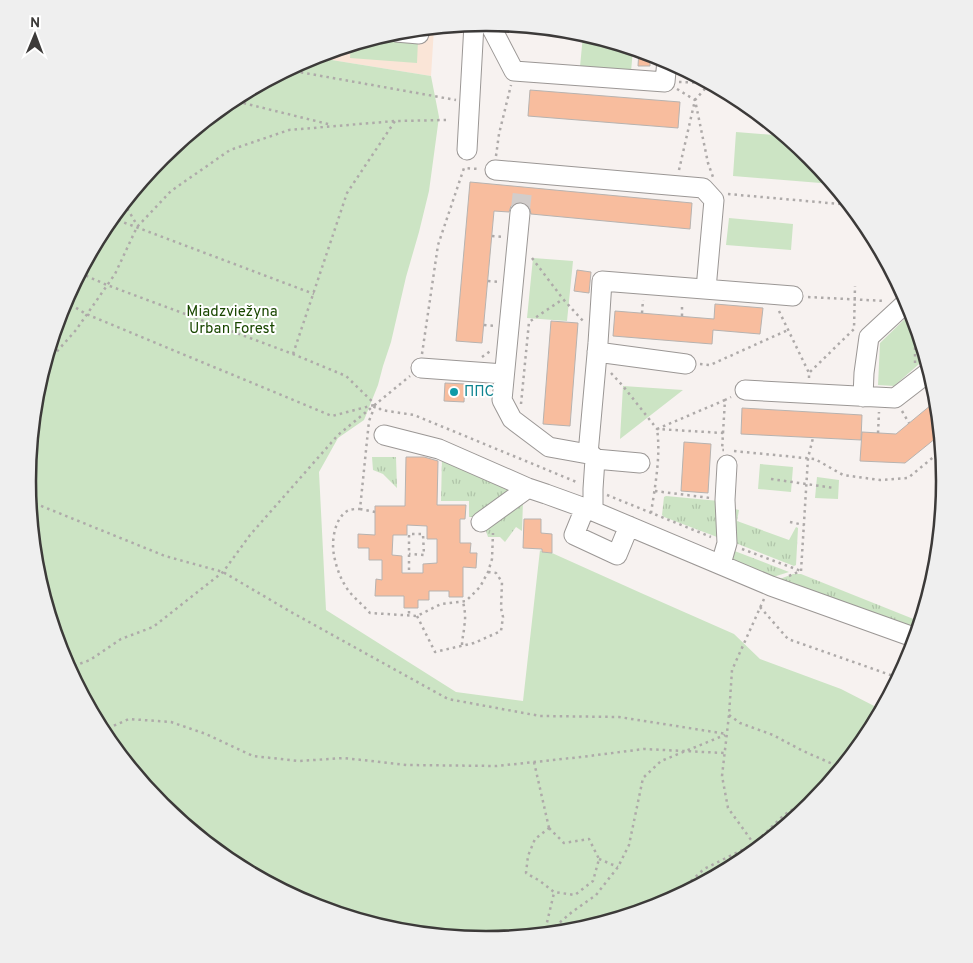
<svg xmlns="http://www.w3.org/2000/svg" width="973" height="963" font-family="Overpass,sans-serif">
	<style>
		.education { fill: #fae5d7 }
		.grass { fill: url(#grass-tufts) }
		.park { fill: #cce4c4 }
		.building { fill: #f8bd9e; stroke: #b7b3b0; fill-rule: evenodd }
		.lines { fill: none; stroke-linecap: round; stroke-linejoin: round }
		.minor-tunnel { stroke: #d2cdcb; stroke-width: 19; stroke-dasharray: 19 9; stroke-linecap: butt }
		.minor-casing { stroke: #9b9795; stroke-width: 21 }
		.path { stroke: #aeaaa9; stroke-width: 2.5; stroke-dasharray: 2.5 4; stroke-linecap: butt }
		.minor { stroke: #fff; stroke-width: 19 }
		.culture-dot { fill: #0f9aa8; stroke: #fff; stroke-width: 2 }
		.labels { text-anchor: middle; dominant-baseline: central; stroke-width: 4; stroke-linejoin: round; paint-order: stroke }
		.park-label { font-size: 15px; fill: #194700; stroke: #fff }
		.culture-label { font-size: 15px; fill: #0d838f; stroke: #fff; text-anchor: start }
		.rim { fill: none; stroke: #3c3a39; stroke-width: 2.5 }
	</style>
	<defs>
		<pattern id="grass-tufts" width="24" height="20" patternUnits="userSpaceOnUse" patternTransform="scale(1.25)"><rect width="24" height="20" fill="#cce4c4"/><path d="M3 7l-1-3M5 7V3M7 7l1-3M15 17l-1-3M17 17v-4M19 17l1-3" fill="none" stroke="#b0c4a9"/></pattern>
	</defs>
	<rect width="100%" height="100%" fill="#f7f2f0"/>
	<path class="education" d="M434,28L431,76L313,57L397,31Z"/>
	<path class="grass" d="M372,457H396L397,488L383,474L373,470Z
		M442,458L515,492L481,517H469V501H441Z
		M666,496L719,501L721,504L717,537L664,517L662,515L664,497Z
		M523,501L522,531L516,527L505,542L500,537H488L484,525Z
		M735,509L739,510L737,521L789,540L796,527L798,528L796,565L794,566L733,542Z
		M732,550L789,572L773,577L730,560Z
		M793,574H801L921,622L918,632L777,580Z"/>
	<path class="park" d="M583,35H590L633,49L631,72L580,67Z
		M379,37L418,40L417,63L350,58L351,45Z
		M313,57L431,76L439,117L429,191L419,232L406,277L391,342L383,366L378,385L364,420L338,438L319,472L326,610L456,692L523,701L540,550L542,552L552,553L641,593L734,634L760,659L841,689L882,710L868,737L811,806L741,863L662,906L576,932L486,940L397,932L311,905L231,863L162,806L105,736L62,657L36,571L28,481L36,392L63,306L105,226L162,157L232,100Z
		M736,132L786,136L811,157L833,184L733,176Z
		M729,218L793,224L791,250L726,245Z
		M533,258L573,261L567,321L527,318Z
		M912,312L926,358L894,386L878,385L880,343Z
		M623,386L683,390L620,439Z
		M760,464L793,467L791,492L758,489Z
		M817,477L839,480L838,499L815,498Z"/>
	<path class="building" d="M639,50L650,54V66H638Z
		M530,90L680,102L678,128L528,116Z
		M470,182L692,203L690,229L531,214L530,209L527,204L521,202L516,203L511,206L509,212L494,211L482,343L456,341Z
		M577,270L591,272L589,293L574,291Z
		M715,304L763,308L760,334L713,330L712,344L613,336L615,311L714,319Z
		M551,321L578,323L570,426L543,424Z
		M445,383L465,384L464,402L444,401Z
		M937,400L941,434L905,463L860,461L862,432L896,434Z
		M742,408L862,415L861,440L741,434Z
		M684,442L711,444L708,493L681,491Z
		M406,457H424L438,461L437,505H466L465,519H460V543H471L470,553H477L476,568L463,567V597H449V591H429V600H418V608H404V596H375L376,579L382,580V560H369V548H358V534L375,535V506H405ZM407,525L427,526V539H437V563L423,564V573H402V556L392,555L393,535H407Z
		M524,519H541V533L552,534V553L542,552V549L523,548Z"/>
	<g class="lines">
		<path class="minor-tunnel" d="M520,213L523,187"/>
		<defs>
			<path id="minor" d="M489,23L514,71L665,82L667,60
				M396,32L419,34L420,29
				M467,150L474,24
				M495,170L703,188L714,200L706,289
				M520,213L502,400L512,419L549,447L588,454
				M597,352L686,364
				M421,368L504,374
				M745,390L895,398L930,371
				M863,397L864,373L869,337L908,301
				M384,435L439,449L528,488L546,494L593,511L771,586L916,638
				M595,459L640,463
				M585,508L574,535L617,555L629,526
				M593,511V489L595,459L593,456L588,454L598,343L602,281L793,296
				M481,522L528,488
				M721,564L727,543L725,500L727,465"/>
		</defs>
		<use href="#minor" class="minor-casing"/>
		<path class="path" d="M288,70L456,100
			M679,82L711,83
			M677,89L695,100L708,163L713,177
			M231,100L332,125
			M496,156L499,134L511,85
			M679,170L695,100L710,83
			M728,194L851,205
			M124,203L137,225
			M112,218L314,294
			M492,236L504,237
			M532,258L563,299L583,321
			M80,273L107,285L293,354L346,376L381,410L414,415L579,483
			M488,281L499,282
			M808,297L885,301
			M65,301L86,314L332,416L374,405
			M779,311L809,373
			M642,313L643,300
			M682,316V303
			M484,325L495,326
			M293,354L347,193L395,121
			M422,354L438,245L464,168L479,169
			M482,357L492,350
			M915,363V322
			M700,364L710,365L788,330
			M44,366L76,330L115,274L137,227L171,191L230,150L289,130L395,121L446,120
			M611,373L623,386L657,429L723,433L722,450H724
			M809,378V373L854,329L855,286
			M521,404L529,322L563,299
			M375,406L369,421L360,509C356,509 352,509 349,510C335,516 331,541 334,555C336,567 341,580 348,590C354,598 363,605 370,613L417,616L441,604L466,601L480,587L488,572L492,559L493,533
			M902,411L909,423
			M723,433L725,400L731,397
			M878,433L879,412
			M734,451L815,459L843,475L880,480L908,478L942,450
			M771,479L834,488
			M655,491L710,498
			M607,495L711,537
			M29,501L165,556L223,572L291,612L448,699L540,716L619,717L727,734
			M360,509L375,512
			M651,513C655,487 661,455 657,429L725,400
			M790,522L804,525
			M742,549L801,571
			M409,570V534H423L424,555L409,554
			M801,571L808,458L813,438
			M789,576L800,571
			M760,607L788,639L899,678
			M409,611V616
			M417,616L435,652L474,643L501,631L503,617L501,608L502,582L496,573L488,572
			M462,645C462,638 464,634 464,627C466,619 465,610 463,602
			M68,668L90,660L121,639L153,627L223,572L250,535L338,435L410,376
			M729,715L740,723L773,735L803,751L842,768
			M102,731L129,719L171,722L206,734L253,756L299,761L344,758L407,765L497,766L581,757L644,749L724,753
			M534,762L549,828
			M549,828L564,843L589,839L599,859L593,881L575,895L554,892L540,881L526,873L528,856L535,839Z
			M761,847L754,844L728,808L722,776L729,715L732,670L764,599
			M599,859L618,867
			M667,903L704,869L754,844L784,815L825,789
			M544,935L554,893
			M545,935L572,912L596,895L618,867L629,845L643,778L661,761L725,735"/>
		<use href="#minor" class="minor"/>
	</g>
	<circle class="culture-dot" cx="454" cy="392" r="5"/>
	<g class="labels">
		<g class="park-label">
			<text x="232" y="312">Miadzviežyna<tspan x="232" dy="17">Urban Forest</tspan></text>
		</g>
		<g class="culture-label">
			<text x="464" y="392">ППС</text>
		</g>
	</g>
	<path d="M0 0H973V963H0ZM36 481a450 450 0 1 1 900 0a450 450 0 1 1-900 0Z" fill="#efefef" fill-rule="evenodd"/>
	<path class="rim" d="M36 481a450 450 0 1 1 900 0a450 450 0 1 1-900 0Z"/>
	<g transform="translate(35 35) rotate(1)" stroke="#ffffff" stroke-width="4" paint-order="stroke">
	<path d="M0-4L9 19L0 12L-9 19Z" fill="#3c3a39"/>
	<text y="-8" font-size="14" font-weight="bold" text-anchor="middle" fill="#3c3a39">N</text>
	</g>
</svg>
